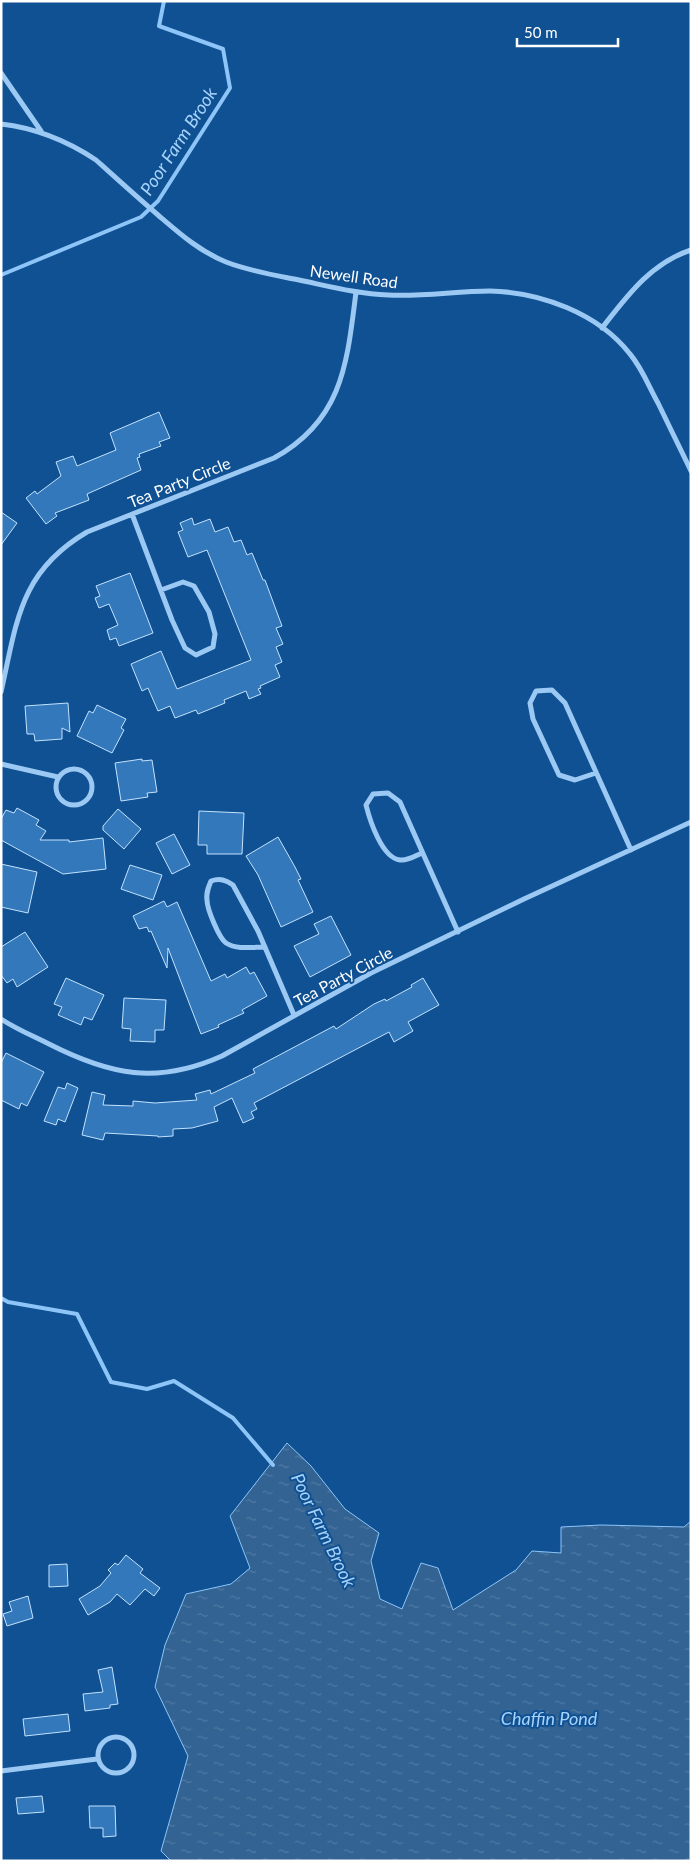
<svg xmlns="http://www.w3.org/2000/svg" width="692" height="1862" font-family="Lato,sans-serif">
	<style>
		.water { fill: url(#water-ripples); stroke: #8dc5f8 }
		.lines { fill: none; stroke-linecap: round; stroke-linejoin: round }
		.stream { stroke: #8dc5f8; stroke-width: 4 }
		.building { fill: #3378bb; stroke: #c3e2fe }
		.minor { stroke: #9bc9f4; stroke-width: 5 }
		.labels { text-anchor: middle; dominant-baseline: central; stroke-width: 4; stroke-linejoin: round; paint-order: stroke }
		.street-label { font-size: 16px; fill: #fff; stroke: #0f5193 }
		.water-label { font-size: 18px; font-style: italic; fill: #a7d3fb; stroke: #0f5193 }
	</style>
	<defs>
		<pattern id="water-ripples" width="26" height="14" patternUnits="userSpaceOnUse" patternTransform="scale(1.25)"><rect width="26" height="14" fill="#326393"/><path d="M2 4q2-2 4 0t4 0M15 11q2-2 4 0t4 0" fill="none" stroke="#517aa3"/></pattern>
	</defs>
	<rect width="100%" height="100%" fill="#0f5193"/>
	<path class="water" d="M287,1443L311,1466L345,1509L379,1533L371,1561L380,1599L402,1609L421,1563L438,1568L453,1610L516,1570L532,1551L561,1553V1527L601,1525L684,1527L691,1521V1861H171L161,1851L188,1756L155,1687L165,1645L186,1594L231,1584L250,1568L230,1516Z"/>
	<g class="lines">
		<path class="stream" d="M1,275L141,217L158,201L230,88L223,49L159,26L164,1
			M1,1298L8,1302L77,1314L111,1382L147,1389L174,1381L233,1418L273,1465"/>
	</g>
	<path class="building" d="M159,412L170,438L159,442L161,446L139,454L140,457L137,458L141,470L87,494L89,500L55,513L57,516L46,524L26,498L35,491L37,494L61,476L56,462L73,456L77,466L116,450L110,433Z
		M1,512L17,523L1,545Z
		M192,518L194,525L210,519L215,532L228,527L234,542L241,540L247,555L252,553L263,580H265L282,626L276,628L283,644L276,647L282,662L275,665L280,677L260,686L261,688L258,689L261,694L249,699L246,691L224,700L225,703L198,714L196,710L175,718L170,706L158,711L148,688L142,691L131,664L161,651L177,689L251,660L207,550L188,557L178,532L183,530L180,523Z
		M130,573L153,633L119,646L116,638L110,640L107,630L118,625L109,604L99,608L95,598L100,596L96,586Z
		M68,703L70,732L62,728V739L35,741L34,734H27L25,706Z
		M97,705L126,719L121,728L124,730L112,753L77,736L89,711L93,713Z
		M142,759V761L152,760L157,792L147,793L148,797L121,801L115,763Z
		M17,808L39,820L36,825L46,831L40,840H69V842L103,838L106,869L63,874L1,840V819L6,810L14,813Z
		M118,809L141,829L124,849L103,830V826Z
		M199,811L244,813L242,854H207V845H198Z
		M174,834L190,865L172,874L156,843Z
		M278,837L295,867L301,879L298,880L313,912L281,927L258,875L246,856Z
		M1,864L37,872L28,913L1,907Z
		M130,865L162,875L153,900L121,889Z
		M164,901L167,907L177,902L211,981L225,974L227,978L246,967L250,974L254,972L267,996L242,1010L244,1013L218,1025L219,1027L201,1034L168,948L167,968L151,931L149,932L147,927L139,929L133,916Z
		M331,916L351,955L310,977L294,946L319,934L314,924Z
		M25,932L48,967L17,987L13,979L7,983L1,975V947Z
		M66,978L104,995L92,1020L84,1017L81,1025L58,1015L62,1007L54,1004Z
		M423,978L439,1005L408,1022L413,1031L394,1042L389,1032L254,1103L257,1109L251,1112L254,1118L243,1123L232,1098L214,1107L218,1121L192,1128L173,1129V1136L158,1137V1136L105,1133L103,1140L82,1135L92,1092L105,1095L103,1105L133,1106V1101L155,1103L197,1100L195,1094L210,1090L211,1094L255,1073L253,1069L334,1026L336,1029L374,1004L385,999L386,1001L412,987L411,985Z
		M124,998L166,1000L164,1030H155V1042L130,1041L131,1029L122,1028Z
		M6,1053L44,1072L27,1106L21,1103L19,1109L1,1100V1063Z
		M67,1083L78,1088L65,1122L58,1119L56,1125L44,1121L58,1087L65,1089Z
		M126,1555L143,1569L140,1573L160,1588L154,1596L145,1589L130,1605L117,1594L110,1602L88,1615L79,1599L100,1586L111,1573L108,1570L115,1563L118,1565Z
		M67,1564L68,1586L49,1587V1565Z
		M28,1596L33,1618L7,1626L3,1614L12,1611L9,1602Z
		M112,1667L118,1704L110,1705V1708L85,1711L83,1694L103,1692L98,1670Z
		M68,1714L70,1731L25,1736L23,1719Z
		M42,1796L44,1812L18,1814L16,1798Z
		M89,1806H115L116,1836L103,1837V1828H90Z"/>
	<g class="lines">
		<path class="minor" d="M1,73L41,131
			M1,124C36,128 66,140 96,160C116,178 137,197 158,215C179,233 199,251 226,262C249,271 274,275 299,280C328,286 358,294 388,295C422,297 456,291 490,291C540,292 598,313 630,354C642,368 649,387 658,403C669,426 680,448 691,471
			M602,328C627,296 651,263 691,250
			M132,514L172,620L185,648L196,655L213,647L215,634L209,612L194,586L183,582L161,590
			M1,692C17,622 19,572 87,532L274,458C343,420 347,363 356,292
			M1,764L58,777
			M56 787a18 18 0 1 1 36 0a18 18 0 1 1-36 0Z
			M596,773L575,780L559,775L533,719L530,703L536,691L552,690L565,703L631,850
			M422,853C415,856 408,861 400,860C382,858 370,821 366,805L373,794L388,793L400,802L458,932
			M265,947C253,947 237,950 226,943C219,938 207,909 207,900C206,893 208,888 211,881C220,878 226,880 233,885L258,931L294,1015
			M1,1019C16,1029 33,1036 49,1044C110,1075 157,1085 222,1056L371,973L524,899L691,822
			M98 1755a18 18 0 1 1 36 0a18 18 0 1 1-36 0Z
			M1,1771L97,1759"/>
	</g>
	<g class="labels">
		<g class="street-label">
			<text transform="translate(354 276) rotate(8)">Newell Road</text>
			<text transform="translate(179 482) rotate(-22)">Tea Party Circle</text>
			<text transform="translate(343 976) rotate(-28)">Tea Party Circle</text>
		</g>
		<g class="water-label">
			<text transform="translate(178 141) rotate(-57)">Poor Farm Brook</text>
			<text transform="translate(324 1530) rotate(64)">Poor Farm Brook</text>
			<text x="549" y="1718">Chaffin Pond</text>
		</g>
	</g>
	<rect width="692" height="1862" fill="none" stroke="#ffffff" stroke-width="5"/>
	<path d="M517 38v8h101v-8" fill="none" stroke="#ffffff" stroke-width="2.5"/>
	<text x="524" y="38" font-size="15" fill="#ffffff" stroke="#0f5193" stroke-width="4" paint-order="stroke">50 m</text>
</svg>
